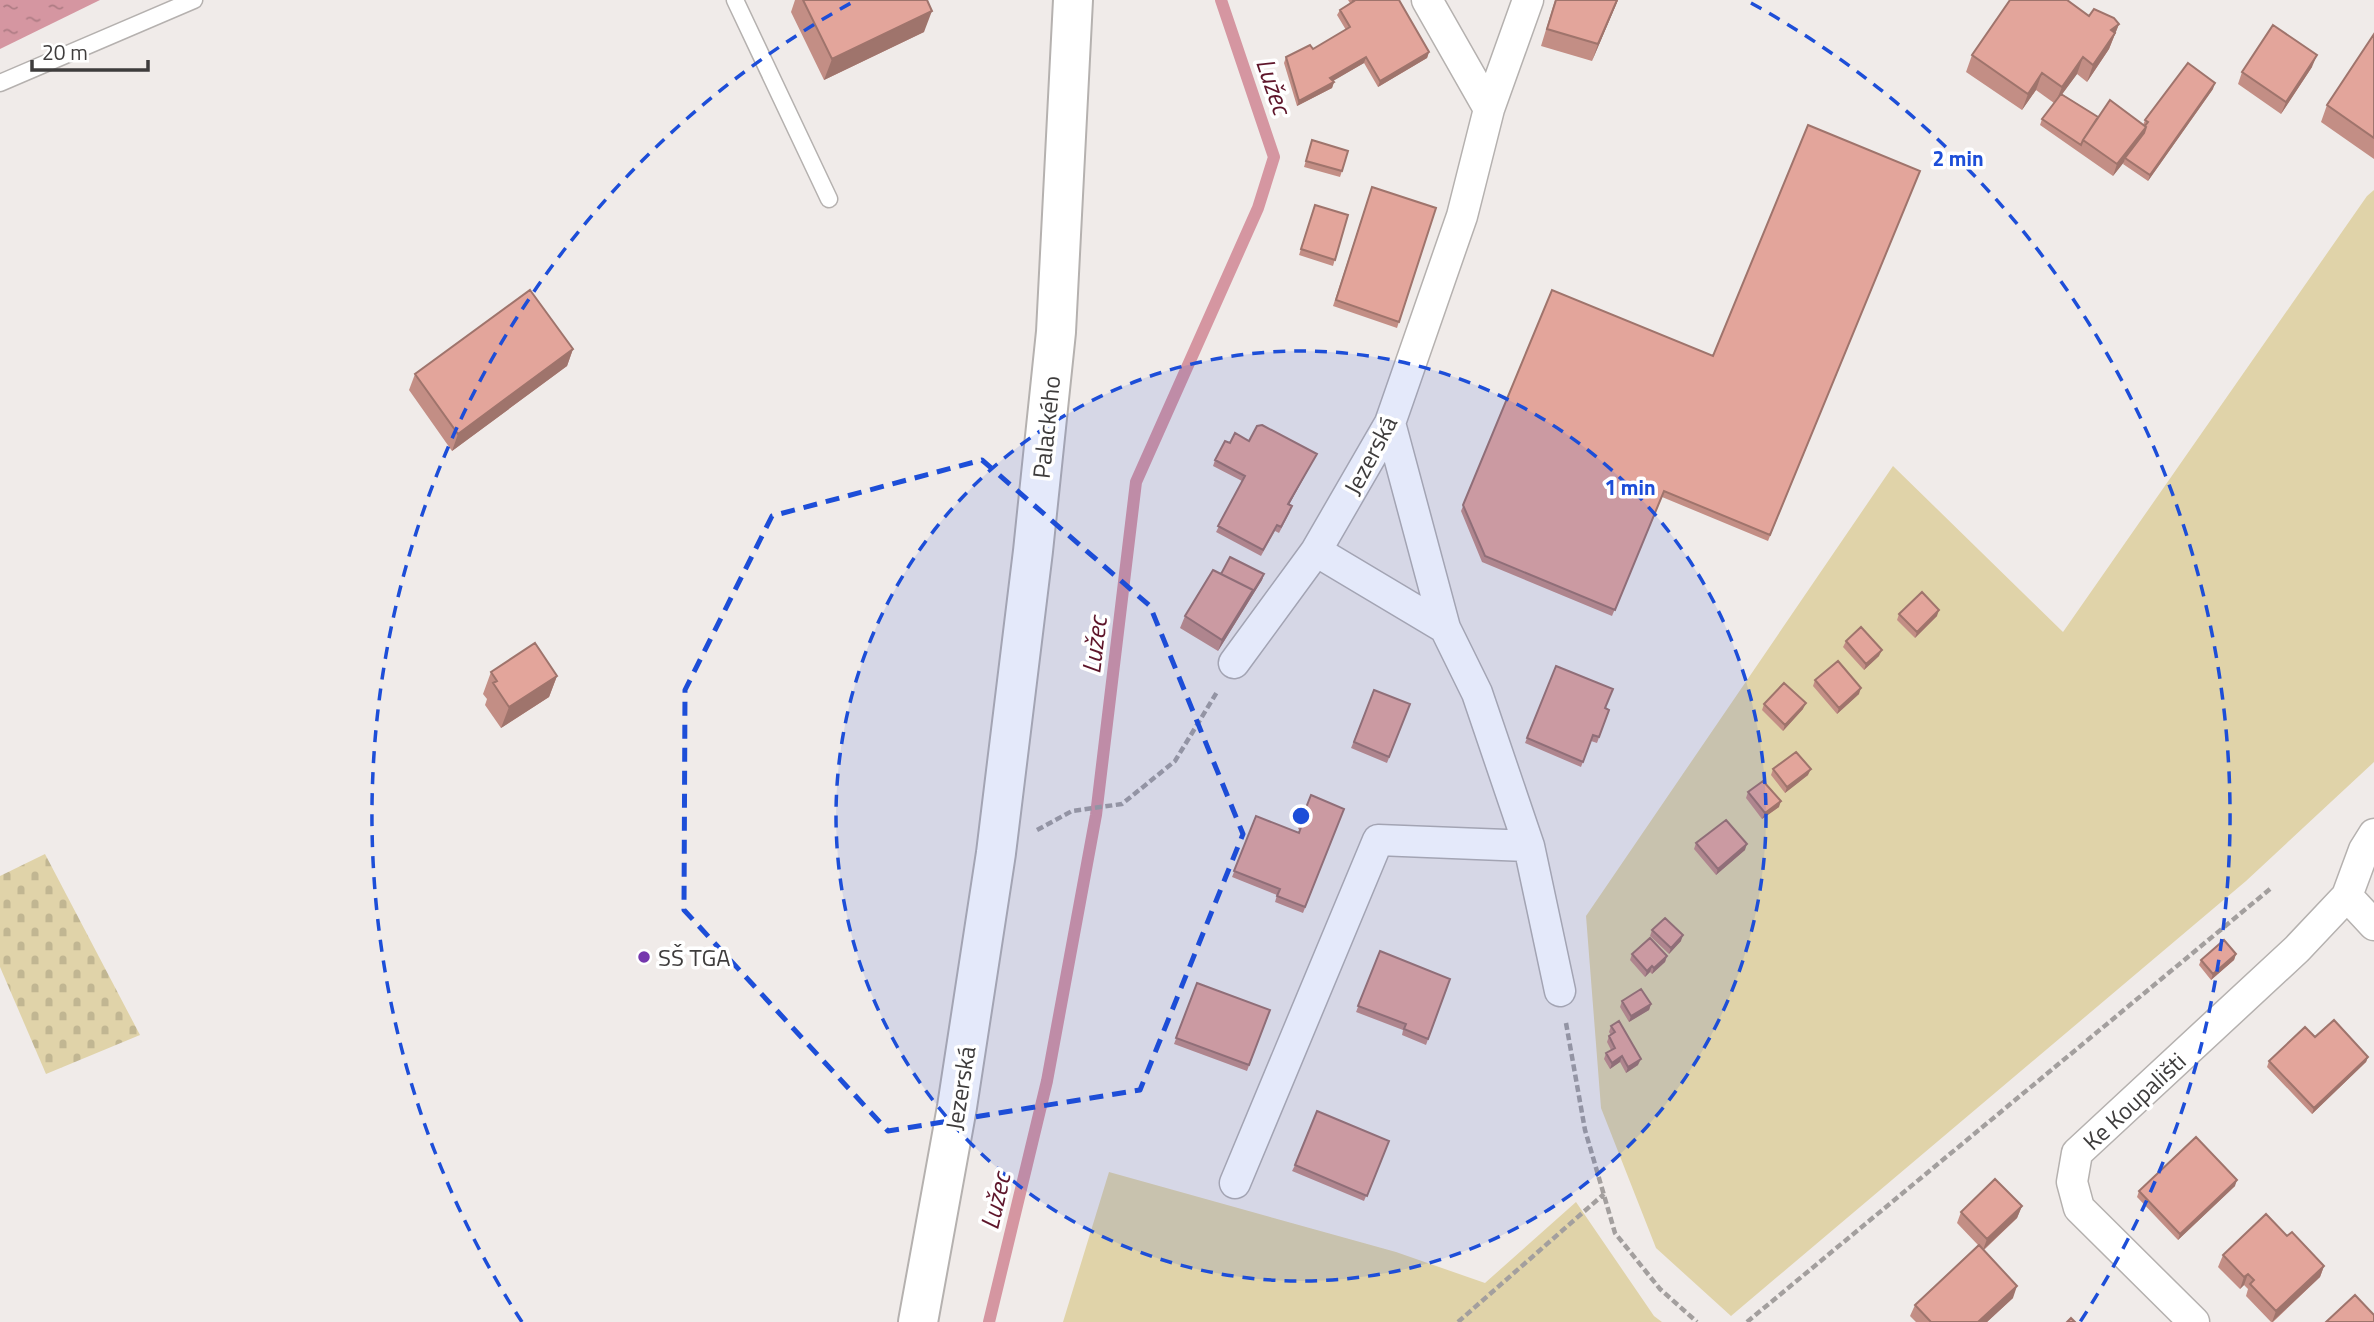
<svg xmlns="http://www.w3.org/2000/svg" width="2374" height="1322" font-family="'Titillium Web',sans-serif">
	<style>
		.cemetery { fill: url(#cemetery-stones) }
		.garden { fill: #e0d3a9 }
		.water { fill: url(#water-ripples) }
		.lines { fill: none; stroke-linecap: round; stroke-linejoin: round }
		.stream { stroke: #d596a1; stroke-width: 12 }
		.service-casing { stroke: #b5b1af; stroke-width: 19 }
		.minor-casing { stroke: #b5b1af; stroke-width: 33 }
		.tertiary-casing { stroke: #b5b1af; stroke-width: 42 }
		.path { stroke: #a39f9e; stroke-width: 4.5; stroke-dasharray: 7 3.5; stroke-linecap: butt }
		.service { stroke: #fff; stroke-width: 16 }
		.minor { stroke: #fff; stroke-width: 30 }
		.tertiary { stroke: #fff; stroke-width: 38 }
		.wall { fill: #c38e85 }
		.shaded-wall { fill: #9f746c }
		.building { fill: #e3a59b; stroke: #9f746c; stroke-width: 2 }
		.marked { fill: none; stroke: #1d4ed8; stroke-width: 5; stroke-dasharray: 14 9; stroke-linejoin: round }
		.ring { fill: none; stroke: #1d4ed8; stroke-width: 3.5; stroke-dasharray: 12 9 }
		.poi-dot { fill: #7537ad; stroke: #fff; stroke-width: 2.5 }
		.labels { text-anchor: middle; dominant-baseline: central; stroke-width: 7; stroke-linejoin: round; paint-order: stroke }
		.street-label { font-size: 24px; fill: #3e3c3c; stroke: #fff }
		.poi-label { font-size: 24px; fill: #3e3c3c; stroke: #fff; text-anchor: start }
		.water-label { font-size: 26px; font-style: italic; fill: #5e152a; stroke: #fff }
		.centre { fill: #1d4ed8; stroke: #fff; stroke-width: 3.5 }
		.ring-label { font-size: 21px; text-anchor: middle; font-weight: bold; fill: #1d4ed8; stroke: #fff; stroke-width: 7; stroke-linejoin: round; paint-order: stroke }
	</style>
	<defs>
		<pattern id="cemetery-stones" width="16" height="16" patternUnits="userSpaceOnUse" patternTransform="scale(1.75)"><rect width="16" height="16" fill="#e0d3a9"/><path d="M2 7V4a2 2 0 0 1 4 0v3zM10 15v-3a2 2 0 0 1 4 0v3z" fill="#c1b692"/></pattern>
		<pattern id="water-ripples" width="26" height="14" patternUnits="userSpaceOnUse" patternTransform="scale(1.75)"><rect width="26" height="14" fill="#d596a1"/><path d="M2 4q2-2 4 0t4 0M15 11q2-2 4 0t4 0" fill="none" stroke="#ae7c84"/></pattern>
	</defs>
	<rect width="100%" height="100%" fill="#f0ebe9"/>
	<path class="cemetery" d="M45,854L140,1035L46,1074L0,967V876Z"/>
	<path class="garden" d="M2374,190V762L2246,881L1731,1316L1656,1248L1601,1108L1586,916L1893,466L2063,632L2367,196Z
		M1109,1172L1396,1252L1485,1283L1576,1202L1654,1316L1662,1322H1063Z"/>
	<path class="water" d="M0,0H100L0,49Z"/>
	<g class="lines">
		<path class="stream" d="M989,1322L1047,1081L1096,815L1136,482L1258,208L1274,157L1221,0"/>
		<defs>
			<path id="service" d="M735,0L829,199
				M0,83L194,0"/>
			<path id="minor" d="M1427,0L1489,109
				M1390,423L1445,628L1477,693L1529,846L1560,991
				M1316,551L1445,628
				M1234,663L1316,551L1390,423L1462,216L1489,109L1528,0
				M2374,834L2364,850L2347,896L2374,925
				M1235,1183L1378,840L1529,846
				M2194,1322L2079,1208L2072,1182L2077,1153L2297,949L2347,896"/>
			<path id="tertiary" d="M918,1322L957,1107L996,853L1033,551L1056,332L1073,0"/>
		</defs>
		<use href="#service" class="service-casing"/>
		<use href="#minor" class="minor-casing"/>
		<use href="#tertiary" class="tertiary-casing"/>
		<path class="path" d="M1037,830L1072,811L1122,804L1175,761L1217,692
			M1566,1023L1585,1130L1615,1233L1660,1289L1697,1322
			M1458,1322L1604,1194
			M1747,1322L2270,889"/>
		<use href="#service" class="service"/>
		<use href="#minor" class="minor"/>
		<use href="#tertiary" class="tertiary"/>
	</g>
	<path class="wall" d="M795,0H927L924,32L824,80L791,12Z
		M1348,0H1399L1429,52L1427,58L1378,87L1364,63L1332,81L1334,82L1332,88L1297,106L1284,63L1286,57L1313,49L1346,30L1337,15L1340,10L1350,3Z
		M1555,0H1618L1592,61L1541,46Z
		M2119,24L2109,49L2087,82L2077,74L2062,94L2098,117L2143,125L2145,120L2213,89L2148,181L2123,164L2124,162L2113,176L2040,125L2042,119L2054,103L2036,90L2022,110L1966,72L1972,55Z
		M2374,34V159L2321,122L2327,105Z
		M2312,67L2281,114L2238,84L2242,72Z
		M1312,140L1342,171L1340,177L1304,167Z
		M1920,171L1768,541L1662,497L1612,616L1482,562L1461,511L1552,290L1713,356Z
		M1372,187L1436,208L1397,328L1333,306Z
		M1315,205L1348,215L1333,266L1299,255Z
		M573,349L567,366L452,451L409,390L415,374Z
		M1249,441L1314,459L1289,505L1290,512L1279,533L1275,531L1261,556L1216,532L1242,481L1213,466L1215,460L1230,443Z
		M1221,574H1264L1262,580L1218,651L1180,628L1185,616Z
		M1899,614L1937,616L1915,638L1897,620Z
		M1846,641L1879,656L1864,670L1843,647Z
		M1556,666L1609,710L1597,743L1591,741L1581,767L1525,743Z
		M491,672L557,676L549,697L501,728L485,705L487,699L483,694Z
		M1815,680L1859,694L1837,714L1813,686Z
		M1374,690L1410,704L1387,763L1351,748Z
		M1764,704L1803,709L1783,731L1762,710Z
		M1773,769L1808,775L1785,793L1771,775Z
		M1748,792L1779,807L1762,819L1746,798Z
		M1311,795L1344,809L1303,913L1275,902L1277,895L1232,877L1256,816L1299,833L1300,830L1298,829Z
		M1696,843L1745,850L1716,875L1694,849Z
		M1652,930L1681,941L1669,954L1650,936Z
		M1380,951L1450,979L1426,1045L1402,1035L1403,1030L1356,1012Z
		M1632,954L1667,956L1665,962L1652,974L1650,972L1645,977L1630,960Z
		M2236,954L2234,960L2211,980L2199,965L2201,960Z
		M1197,983L1270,1010L1247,1071L1174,1044Z
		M1622,1001L1651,1004L1649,1010L1629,1022L1620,1007Z
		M1611,1026L1638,1065L1626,1073L1620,1062L1610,1069L1604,1059L1606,1053L1611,1050L1607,1042L1609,1036L1611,1035L1609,1032Z
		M2315,1037L2368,1057L2366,1062L2312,1114L2267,1067L2269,1061Z
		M1389,1141L1364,1201L1292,1171L1295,1165Z
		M2235,1186L2178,1240L2137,1197L2139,1191Z
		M2022,1206L2017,1218L1984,1250L2013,1298L1987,1322H1916L1910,1316L1915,1305L1978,1245L1957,1223L1961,1212Z
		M2287,1236L2324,1266L2320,1277L2273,1322H2271L2246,1296L2248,1289L2244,1285L2240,1289L2218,1267L2223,1255Z"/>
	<path class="shaded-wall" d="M1617,0H1618L1592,61L1598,44Z
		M932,11L924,32L824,80L832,59Z
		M2119,24L2109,49L2087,82L2093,65L2111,30Z
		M1429,52L1427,58L1378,87L1380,81Z
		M2317,55L2312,67L2281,114L2286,102Z
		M1366,57L1364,63L1328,84L1330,78Z
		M2083,57L2077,74L2055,104L2062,87Z
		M2042,73L2036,90L2022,110L2028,94Z
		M1334,82L1332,88L1297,106L1299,101Z
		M2215,83L2213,89L2148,181L2150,175Z
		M2146,127L2142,139L2125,158L2124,162L2113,176L2117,164Z
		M573,349L567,366L452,451L458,434Z
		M1317,454L1314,459L1286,510L1288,504Z
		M1264,574L1262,580L1218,651L1222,640L1253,590Z
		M1939,610L1937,616L1915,638L1917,632Z
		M1882,650L1879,656L1864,670L1866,664Z
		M557,676L549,697L501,728L509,707Z
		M1861,688L1859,694L1837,714L1839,708Z
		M1806,703L1803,709L1783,731L1785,725Z
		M1811,769L1808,775L1785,793L1787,787Z
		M1781,801L1779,807L1762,819L1765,813Z
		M1747,844L1745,850L1716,875L1718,869Z
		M1683,935L1681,941L1669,954L1671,948Z
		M2236,954L2234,960L2211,980L2213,974Z
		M1667,956L1665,962L1652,974L1654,968Z
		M1652,966L1650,972L1645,977L1647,971Z
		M1651,1004L1649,1010L1629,1022L1631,1016Z
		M1622,1056L1620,1062L1610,1069L1612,1063Z
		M2368,1057L2366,1062L2312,1114L2314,1108Z
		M1641,1059L1638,1065L1626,1073L1628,1067Z
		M2237,1180L2235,1186L2178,1240L2180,1234Z
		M2022,1206L2017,1218L1983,1250L1987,1239Z
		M2324,1266L2320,1277L2272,1322L2276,1311Z
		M2248,1274L2244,1285L2240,1289L2244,1277Z
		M2017,1286L2013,1298L1987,1322H1978Z"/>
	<path class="building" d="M803,0H927L932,11L832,59Z
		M1353,0H1399L1429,52L1380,81L1366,57L1330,78L1334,82L1299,101L1286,57L1310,45L1313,49L1350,27L1340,10L1354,1Z
		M1556,0H1617L1598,44L1547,29Z
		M2010,0H2067L2089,16L2094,9L2114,18L2119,24L2111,30L2115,33L2093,65L2083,57L2062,87L2042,73L2028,94L1972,55Z
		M2273,25L2317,55L2286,102L2242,72Z
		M2374,34V138L2327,105Z
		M2188,63L2215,83L2150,175L2125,158L2144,133L2146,127L2145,126L2148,122L2145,120Z
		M2061,94L2098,117L2083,140L2081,145L2042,119Z
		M2110,100L2146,127L2117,164L2083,140Z
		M1808,125L1920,171L1770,535L1664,491L1615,610L1485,556L1463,505L1552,290L1713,356Z
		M1312,140L1348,151L1342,171L1306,161Z
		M1372,187L1436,208L1399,322L1336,300Z
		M1315,205L1348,215L1335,260L1301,249Z
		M530,290L573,349L458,434L415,374Z
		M1262,425L1317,454L1288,504L1292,506L1281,527L1277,525L1263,550L1218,526L1245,476L1215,460L1225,441L1230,443L1235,433L1249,441L1257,426Z
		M1230,557L1264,574L1251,595L1253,590L1221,574Z
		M1213,570L1253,590L1222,640L1185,616Z
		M1922,592L1939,610L1917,632L1899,614Z
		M1861,627L1882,650L1866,664L1846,641Z
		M535,643L557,676L509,707L493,683L497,681L491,672Z
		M1838,661L1861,688L1839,708L1815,680Z
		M1556,666L1613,689L1605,708L1609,710L1599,737L1593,735L1583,762L1527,738Z
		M1784,683L1806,703L1785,725L1764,704Z
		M1374,690L1410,704L1389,757L1354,742Z
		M1796,752L1811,769L1787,787L1773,769Z
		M1763,781L1781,801L1765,813L1748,792Z
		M1311,795L1344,809L1305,907L1277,896L1280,889L1234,871L1256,816L1299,833L1302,824L1300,823Z
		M1726,820L1747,844L1718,869L1696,843Z
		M1665,918L1683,935L1671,948L1652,930Z
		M1650,938L1667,956L1654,968L1652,966L1647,971L1632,954Z
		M2224,940L2236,954L2213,974L2201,960Z
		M1380,951L1450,979L1428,1039L1404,1029L1406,1024L1358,1006Z
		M1197,983L1270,1010L1249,1065L1176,1038Z
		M1641,989L1651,1004L1631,1016L1622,1001Z
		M2334,1020L2368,1057L2314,1108L2269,1061L2305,1027L2315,1037Z
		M1619,1021L1641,1059L1628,1067L1622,1056L1612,1063L1606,1053L1615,1048L1609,1036L1615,1032L1611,1026Z
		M1317,1111L1389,1141L1367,1196L1295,1165Z
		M2196,1137L2237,1180L2180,1234L2139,1191Z
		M1995,1179L2022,1206L1987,1239L1961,1212Z
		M2266,1214L2287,1236L2292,1232L2324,1266L2276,1311L2250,1284L2254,1280L2248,1274L2244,1277L2223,1255Z
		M1979,1245L2017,1286L1978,1322H1931L1915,1305Z
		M2355,1295L2374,1315V1322H2326Z
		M2071,1318L2075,1322H2067Z"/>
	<path class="marked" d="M982,460L1150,606L1243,834L1140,1090L888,1131L684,910L685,690L772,516Z"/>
	<circle cx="1301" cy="816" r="465" fill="#1d4ed8" fill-opacity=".12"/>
	<g class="ring">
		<circle cx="1301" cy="816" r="465"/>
		<path d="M522 1322A929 929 0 0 1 851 3M1751 3A929 929 0 0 1 2080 1322"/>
	</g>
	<circle class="poi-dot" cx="644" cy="957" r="7"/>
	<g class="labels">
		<g class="street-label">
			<text transform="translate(1046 427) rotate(-84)">Palackého</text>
			<text transform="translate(1370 455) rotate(-62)">Jezerská</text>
			<text transform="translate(960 1088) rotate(-81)">Jezerská</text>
			<text transform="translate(2134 1101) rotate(-43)">Ke Koupališti</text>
		</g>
		<g class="poi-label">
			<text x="658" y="957">SŠ TGA</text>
		</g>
		<g class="water-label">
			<text transform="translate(1274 86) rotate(71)">Lužec</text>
			<text transform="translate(1094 645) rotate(-83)">Lužec</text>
			<text transform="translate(995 1201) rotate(-77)">Lužec</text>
		</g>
	</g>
	<circle cx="1301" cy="816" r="10" class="centre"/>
	<g class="ring-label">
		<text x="1958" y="166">2 min</text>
		<text x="1630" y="495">1 min</text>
	</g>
	<path d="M32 60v10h116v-10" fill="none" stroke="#3e3c3c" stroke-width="3.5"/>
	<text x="42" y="60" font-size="21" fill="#3e3c3c" stroke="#ffffff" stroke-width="5" paint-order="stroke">20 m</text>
</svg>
